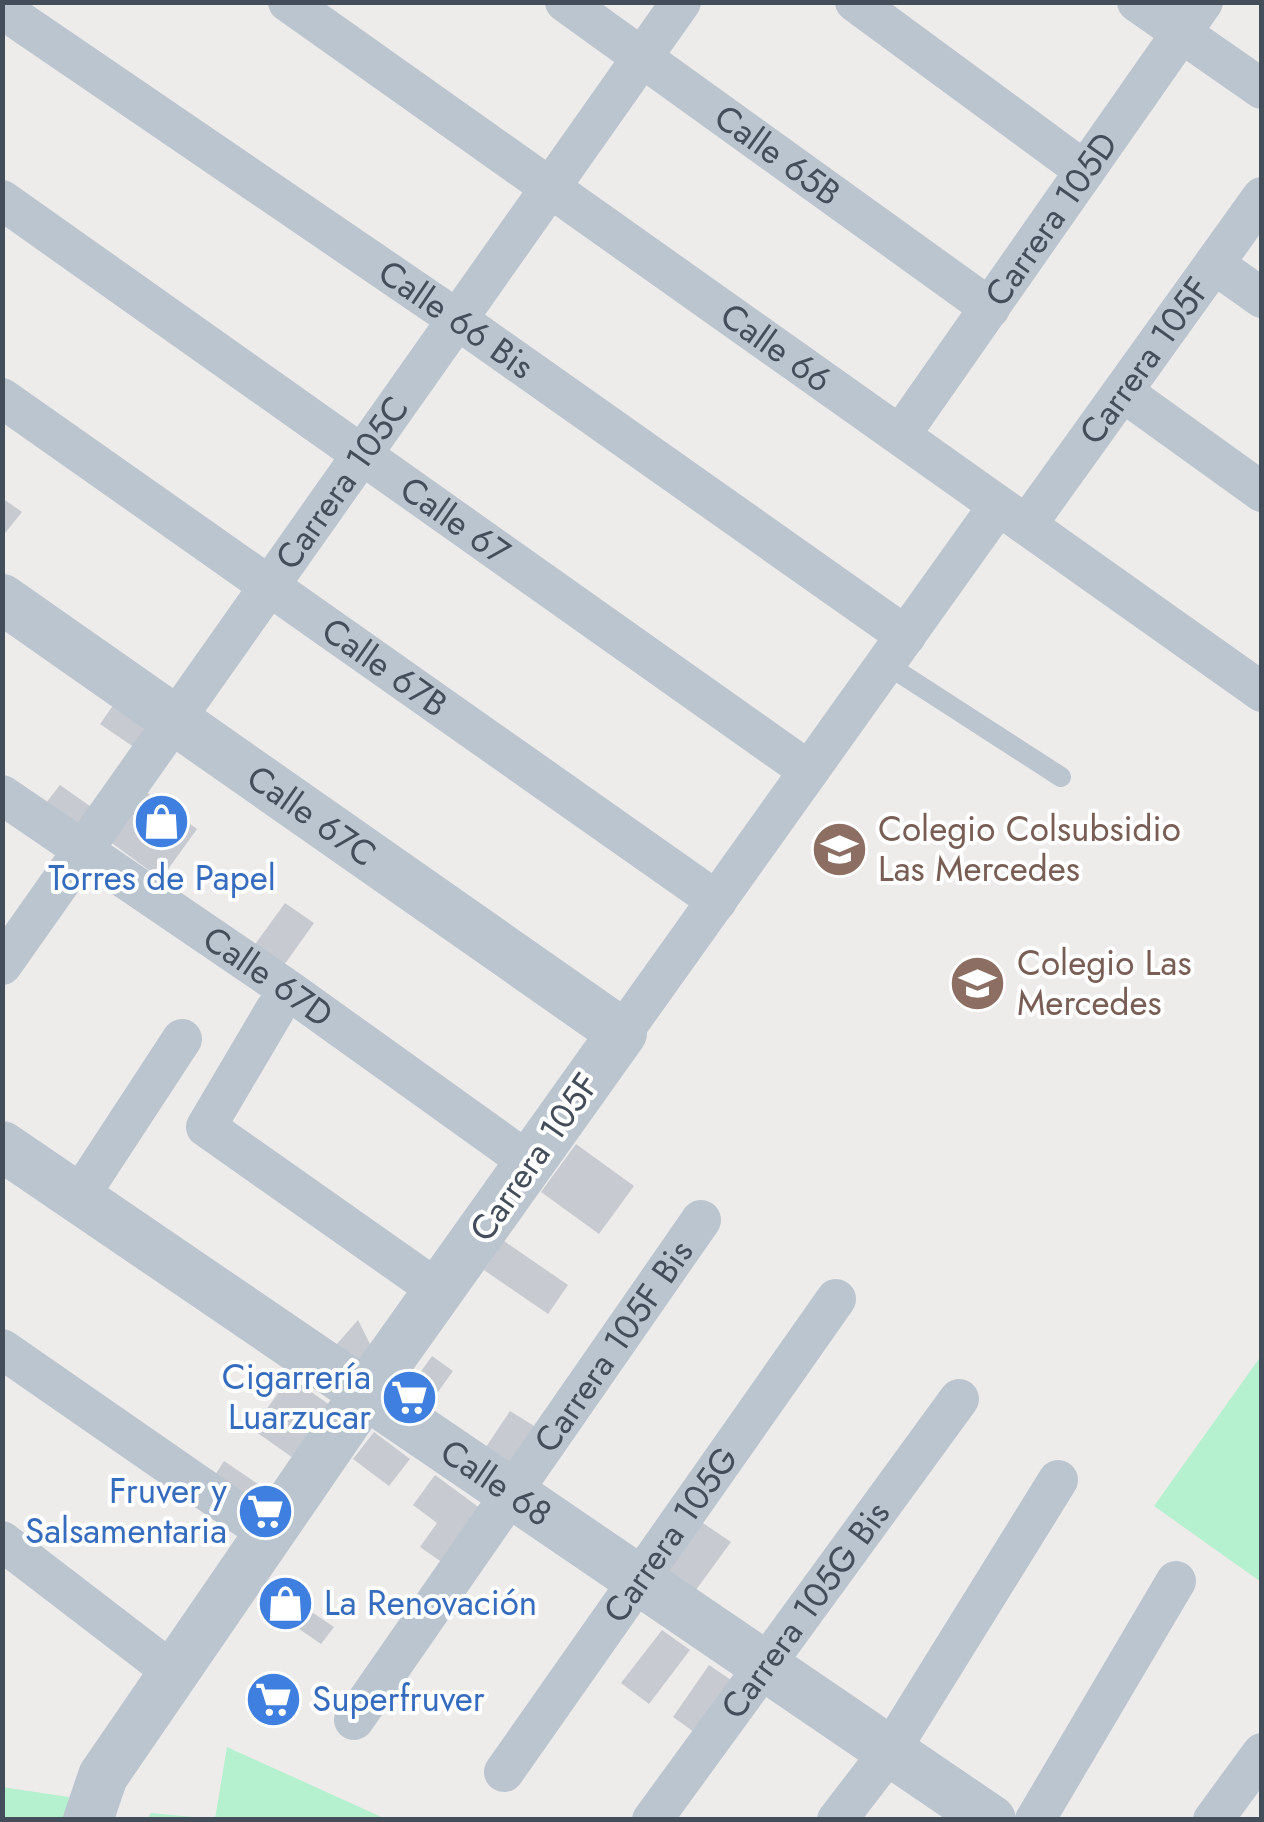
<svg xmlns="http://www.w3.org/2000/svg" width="1264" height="1822" font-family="Jost,sans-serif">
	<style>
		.green { fill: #b5f1ce }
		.building { fill: #c7cad1 }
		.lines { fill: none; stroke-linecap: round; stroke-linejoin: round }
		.service { stroke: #bbc5cf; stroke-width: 20 }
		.minor { stroke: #bbc5cf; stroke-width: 40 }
		.tertiary { stroke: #bbc5cf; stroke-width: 50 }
		.labels { text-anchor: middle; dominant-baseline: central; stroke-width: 8; stroke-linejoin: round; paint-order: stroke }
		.street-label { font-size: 35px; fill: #434e5a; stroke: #fff }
		.education-label { font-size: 35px; fill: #785e54; stroke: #fff; text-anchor: start }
		.shop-label { font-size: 35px; fill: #366cbe; stroke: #fff; text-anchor: end }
	</style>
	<rect width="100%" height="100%" fill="#eeebeb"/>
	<path class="green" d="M1261,1356V1582L1154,1506Z
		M227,1747L386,1819H147L151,1813L215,1819Z
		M2,1787L69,1797L64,1819H3Z"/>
	<path class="building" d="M2,498L22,512L2,537Z
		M119,697L160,725L141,752L100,724Z
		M60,785L94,809L81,828L46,803Z
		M145,791L197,829L161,879L109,841Z
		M285,903L314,923L282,968L253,947Z
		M576,1144L634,1186L599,1234L541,1192Z
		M504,1241L568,1285L548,1314L484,1270Z
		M358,1320L374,1352L355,1375L329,1353Z
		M432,1356L453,1371L423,1413L402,1398Z
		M290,1377L344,1415L306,1467L252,1429Z
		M510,1411L539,1429L511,1472L482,1453Z
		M374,1432L410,1459L389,1486L353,1459Z
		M224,1461L280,1499L268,1517L212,1480Z
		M435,1475L492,1517L453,1570L420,1547L437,1523L413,1505Z
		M700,1521L731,1542L690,1598L660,1577Z
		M285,1594L334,1627L321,1644L273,1611Z
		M662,1630L690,1650L649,1704L621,1683Z
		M709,1665L737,1684L701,1737L673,1717Z"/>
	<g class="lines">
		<path class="service" d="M886,664L1061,777"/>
		<g class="minor">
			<path id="s1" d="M288,2L1262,692"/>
			<path id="s2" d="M565,2L990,308"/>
			<path d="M855,2L1085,171"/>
			<path d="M1137,2L1262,89"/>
			<path id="s3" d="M2,9L458,320L906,636"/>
			<path id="s4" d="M2,200L809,771"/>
			<path d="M1214,264L1262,298"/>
			<path d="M1123,392L1262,492"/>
			<path id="s5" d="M2,398L717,901"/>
			<path id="s6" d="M901,434L1203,2"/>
			<path id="s7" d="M1028,523L1262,197"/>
			<path id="s8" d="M2,795L287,989L530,1163"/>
			<path id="s9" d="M2,965L681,2"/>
			<path d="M275,1010L206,1127L439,1291"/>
			<path d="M622,1033L998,506"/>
			<path d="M78,1198L182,1039"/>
			<path d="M2,1349L269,1534"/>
			<path d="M2,1541L174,1673"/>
			<path id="s10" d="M354,1720L701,1220"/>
			<path id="s11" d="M504,1772L836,1299"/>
			<path id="s12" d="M652,1820L959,1399"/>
			<path d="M837,1820L890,1751L1058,1480"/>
			<path d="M1035,1820L1176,1581"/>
			<path d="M1213,1820L1262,1753"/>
		</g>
		<g class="tertiary">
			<path d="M2,7L5,2"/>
			<path id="s13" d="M2,599L622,1033L365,1394L103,1776L88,1820"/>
			<path id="s14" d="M2,1146L991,1820"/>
		</g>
	</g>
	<defs>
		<symbol id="shop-disc" viewBox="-11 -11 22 22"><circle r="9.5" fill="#3f7fe0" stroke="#fff"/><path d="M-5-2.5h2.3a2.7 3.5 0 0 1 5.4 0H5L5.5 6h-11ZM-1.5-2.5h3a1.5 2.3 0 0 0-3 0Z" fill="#fff"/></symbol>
		<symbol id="school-disc" viewBox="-11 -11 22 22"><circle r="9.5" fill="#8d6e63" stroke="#fff"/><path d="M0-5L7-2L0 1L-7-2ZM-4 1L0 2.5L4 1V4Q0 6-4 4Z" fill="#fff"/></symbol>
		<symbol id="supermarket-disc" viewBox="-11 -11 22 22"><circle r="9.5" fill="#3f7fe0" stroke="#fff"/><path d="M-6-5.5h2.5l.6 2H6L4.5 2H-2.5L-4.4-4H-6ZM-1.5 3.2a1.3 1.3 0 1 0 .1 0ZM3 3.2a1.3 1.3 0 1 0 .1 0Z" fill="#fff"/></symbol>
	</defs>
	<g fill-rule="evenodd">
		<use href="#shop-disc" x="130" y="790" width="63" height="63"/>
		<use href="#school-disc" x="808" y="818" width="63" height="63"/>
		<use href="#school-disc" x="946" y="952" width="63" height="63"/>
		<use href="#supermarket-disc" x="378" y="1366" width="63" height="63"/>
		<use href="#supermarket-disc" x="234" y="1480" width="63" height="63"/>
		<use href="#shop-disc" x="254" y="1572" width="63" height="63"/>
		<use href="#supermarket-disc" x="242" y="1668" width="63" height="63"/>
	</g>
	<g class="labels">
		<g class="street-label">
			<text stroke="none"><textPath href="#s2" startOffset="262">Calle 65B</textPath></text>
			<text stroke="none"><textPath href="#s6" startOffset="262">Carrera 105D</textPath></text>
			<text stroke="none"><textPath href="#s3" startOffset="550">Calle 66 Bis</textPath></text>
			<text stroke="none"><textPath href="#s1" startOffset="598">Calle 66</textPath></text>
			<text stroke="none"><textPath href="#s7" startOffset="200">Carrera 105F</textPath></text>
			<text stroke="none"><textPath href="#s9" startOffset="590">Carrera 105C</textPath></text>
			<text stroke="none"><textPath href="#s4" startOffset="555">Calle 67</textPath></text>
			<text stroke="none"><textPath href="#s5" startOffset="468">Calle 67B</textPath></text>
			<text stroke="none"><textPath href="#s13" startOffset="378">Calle 67C</textPath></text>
			<text stroke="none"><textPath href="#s8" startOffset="322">Calle 67D</textPath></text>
			<text transform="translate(534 1157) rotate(-55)">Carrera 105F</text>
			<text stroke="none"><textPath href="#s10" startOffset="455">Carrera 105F Bis</textPath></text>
			<text stroke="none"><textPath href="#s14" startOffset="598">Calle 68</textPath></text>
			<text stroke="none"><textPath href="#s11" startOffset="290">Carrera 105G</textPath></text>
			<text stroke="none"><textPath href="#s12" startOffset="260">Carrera 105G Bis</textPath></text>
		</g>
		<g class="education-label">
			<text x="878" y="829">Colegio Colsubsidio<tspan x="878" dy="40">Las Mercedes</tspan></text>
			<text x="1017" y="963">Colegio Las<tspan x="1017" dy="40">Mercedes</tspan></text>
		</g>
		<g class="shop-label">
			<text x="162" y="878" text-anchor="middle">Torres de Papel</text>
			<text x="371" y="1377">Cigarrería<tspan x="371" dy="40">Luarzucar</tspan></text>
			<text x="227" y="1491">Fruver y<tspan x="227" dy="40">Salsamentaria</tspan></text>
			<text x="324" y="1603" text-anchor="start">La Renovación</text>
			<text x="312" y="1699" text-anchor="start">Superfruver</text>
		</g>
	</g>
	<rect width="1264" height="1822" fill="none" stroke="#434e5a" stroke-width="10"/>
</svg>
